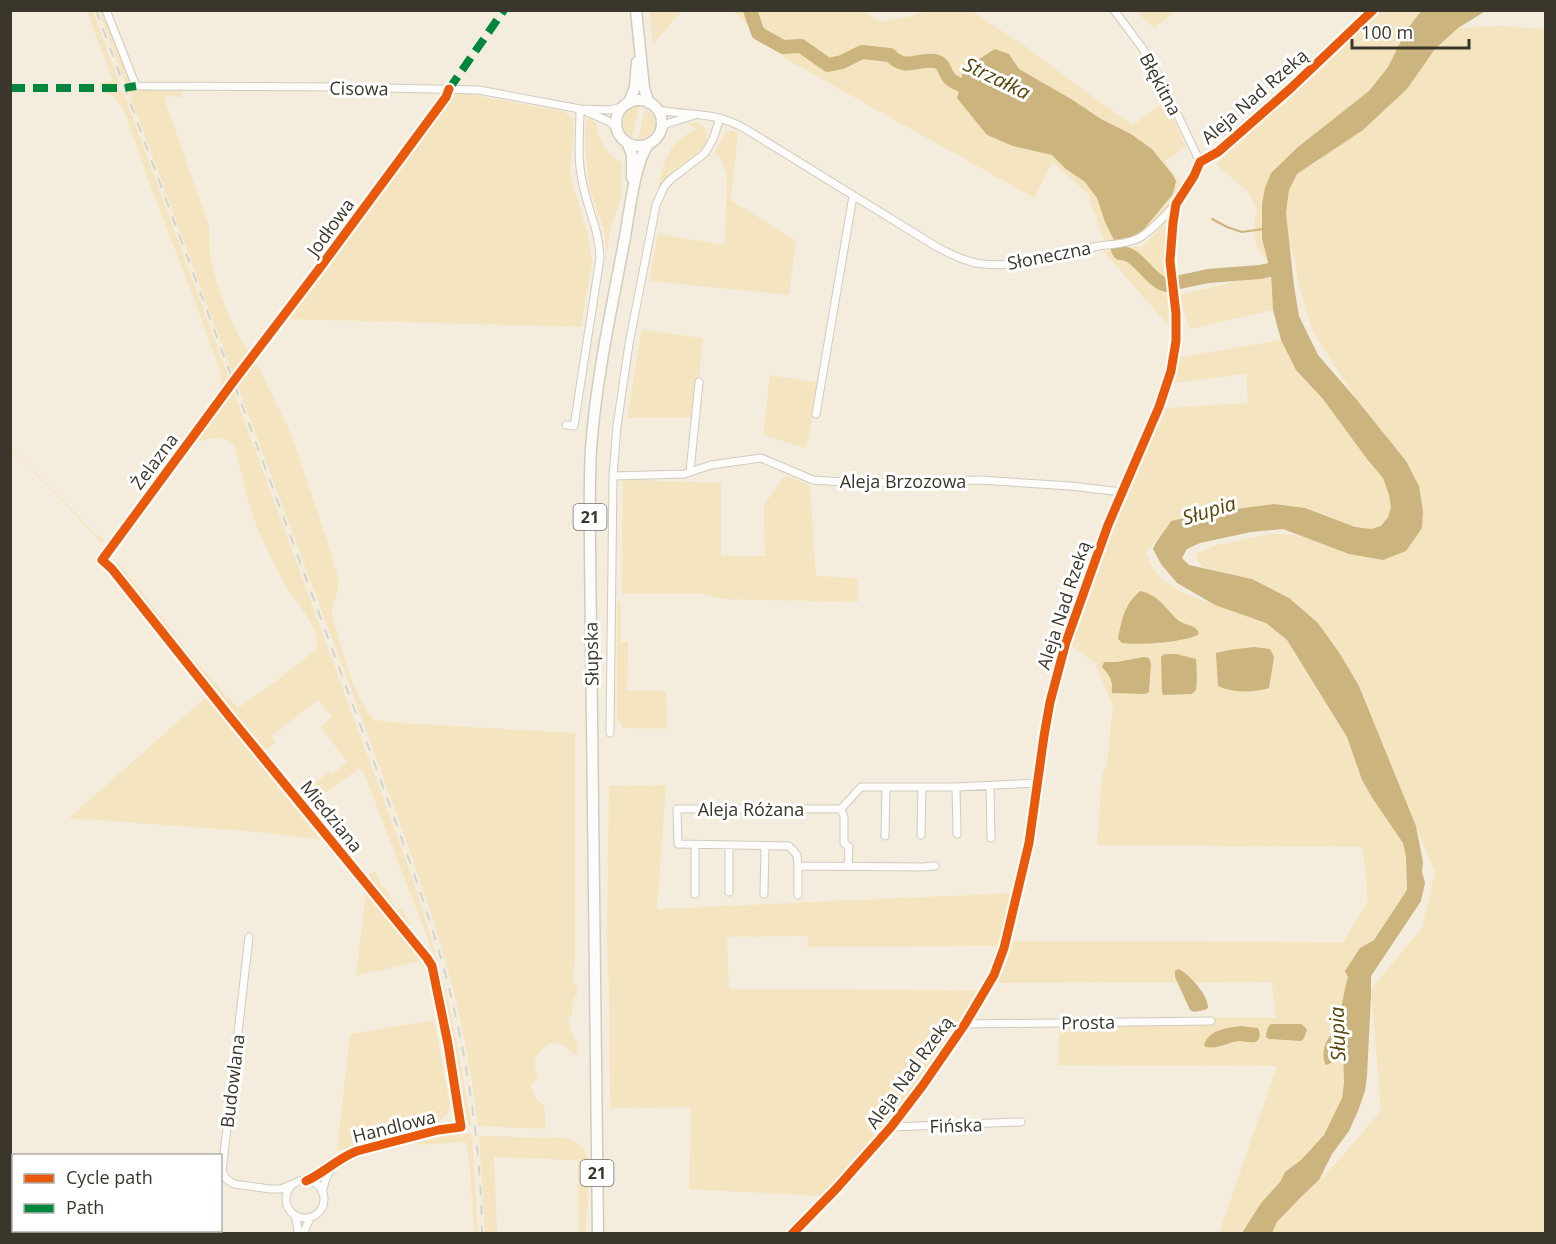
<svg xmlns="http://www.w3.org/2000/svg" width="1556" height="1244" font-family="'Open Sans',sans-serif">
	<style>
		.green { fill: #f4e5c0; fill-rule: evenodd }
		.water { fill: #cbb47d }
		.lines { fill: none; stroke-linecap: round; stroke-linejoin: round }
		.stream { stroke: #cbb47d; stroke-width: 2 }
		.river { stroke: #cbb47d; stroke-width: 14 }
		.minor-casing { stroke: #d0cbbe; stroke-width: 9 }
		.primary-casing { stroke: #d0cbbe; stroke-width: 13 }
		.minor { stroke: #fdfcfa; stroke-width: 7 }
		.primary { stroke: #fdfcfa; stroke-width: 10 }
		.rail { stroke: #d5d3cf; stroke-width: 2; stroke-dasharray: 10 10; stroke-linecap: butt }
		.quiet { stroke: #00873e; stroke-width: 8; stroke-dasharray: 15 8; stroke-linecap: butt }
		.cycleway-casing { stroke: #fff; stroke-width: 13 }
		.cycleway { stroke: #e8590c; stroke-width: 9 }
		.labels { text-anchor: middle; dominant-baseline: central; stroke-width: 6; stroke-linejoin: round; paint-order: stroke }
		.shield { fill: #fff; stroke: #76726b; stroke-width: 1.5 }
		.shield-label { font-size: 16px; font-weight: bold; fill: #3b362b }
		.street-label { font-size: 18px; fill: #3b362b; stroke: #fff }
		.water-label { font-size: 20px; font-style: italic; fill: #584408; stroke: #fff }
	</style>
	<rect width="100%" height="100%" fill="#f4eddd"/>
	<path class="green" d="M87,11H93L120,85L100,87L99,83L110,82L112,79Z
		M99,11H104L122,62L132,82L131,85H127L124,80Z
		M650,11H682L653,44Z
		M732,11H864L880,22L911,16L924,11H972L1025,46L1078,86L1133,125L1165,101L1186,147L1165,161L1182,186C1171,204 1149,235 1128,240C1120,241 1112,241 1104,241L1088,194L1052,162L1034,198L786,59ZM1009,54L1019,69L1071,99L1101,119L1131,134L1152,149L1172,174L1176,181L1173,194L1133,237L1114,239L1105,222L1097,198L1085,182L1066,169L1053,155L988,135L973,116L961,85L963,66Z
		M1135,11H1175L1155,28Z
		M1377,11H1421L1406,31L1388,67L1369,91L1298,147L1262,204V239L1269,264L1256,245L1254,222L1257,211L1249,193L1216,164Z
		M1499,26L1545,29V1233H1272C1281,1212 1302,1197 1318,1181C1341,1160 1360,1134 1381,1111L1371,989L1422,928L1435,872L1359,686L1252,579L1205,568L1197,561V553L1217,545L1268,534H1292L1319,542L1349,554L1406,551L1421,528L1423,511L1406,461L1357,400L1313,332L1298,283L1295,260L1288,238L1286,213L1289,190L1297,174L1318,161L1407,89L1435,49L1458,28Z
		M138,88H182V97L166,96L165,101L208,223C211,234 209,244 210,256C215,283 232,329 249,351L241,362L242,365H240V369L234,374L232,372L128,90Z
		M101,90H122L124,94L228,376L229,381L219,395L217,394C222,385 222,378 219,369L194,299L148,179L124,110L116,98L107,93H102Z
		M457,92L565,112L573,119L574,128L570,174L588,235L592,263L581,327L287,319Z
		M635,107H639L632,138C619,129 620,113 635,107Z
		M645,108C661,117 656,139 638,139Z
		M587,118L596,122C597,141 607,153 622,164L621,200L610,229L607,253L603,227L590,189L586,160L585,132Z
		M697,122C705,126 708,130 706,139L708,140C700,154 687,160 675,170C667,177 662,185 657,194C660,177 665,151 680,139C685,135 691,132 697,129L688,123Z
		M730,130L738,132L731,200L796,241L789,295L649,281L658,234L725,245L727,175L722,161L714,152L725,134Z
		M1167,220L1165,252L1169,326L1103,251L1143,246Z
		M1271,273L1273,310L1190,329L1179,295Z
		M642,330L703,338L695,418H627Z
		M1281,340L1296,370L1323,399L1367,459L1383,478L1389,495L1391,507L1388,517L1381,526L1371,529L1355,527L1305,508L1274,504L1213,512L1171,521L1164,532L1146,552L1152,568L1164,581L1185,594L1266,623L1287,640L1347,737L1362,780L1373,799L1403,843L1406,857L1407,890L1374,940L1360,948L1346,984L1338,1023L1343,1052L1344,1083L1342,1098L1324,1135L1301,1160L1285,1172L1280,1182L1261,1203L1242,1233H1219L1277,1066L1058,1065L1059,1027L1213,1023L1214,1018H1276L1272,982L996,983L1006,965L1011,941L1343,942L1368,901L1363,847L1097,845L1102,776L1107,762L1113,707L1095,663L1071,645L1101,555L1164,408L1248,403L1246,374L1172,383L1181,357Z
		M255,360L292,436L327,540L338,577V589L332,609V616C342,646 353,698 374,720L402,723L575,733V957L573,982L577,988V995L573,999L572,1015L568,1019L573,1038L578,1042V1053L576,1056C571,1052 564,1043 556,1043C551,1042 547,1045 544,1048C533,1057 532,1066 539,1078L531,1085C532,1095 536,1099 544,1105L546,1129L478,1126C473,1084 466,1042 456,1001C434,911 400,825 369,738C326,622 282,505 239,389L237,382L242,380L240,376Z
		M770,375L820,383L806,448L763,435Z
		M232,387L411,874L429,930L451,1012L472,1126L468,1124L466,1119L454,1041L437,963L364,773L360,768L307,806L296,791H298L302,794L307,790L312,795L316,791L312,786L329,772L331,775L347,762L321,727L332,717L318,700L272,736L276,742L267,749L262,748L261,749L232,714L230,707L221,695L180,646L116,564L117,561L193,658L227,697H228L238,708L276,681L317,649C320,626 298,606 287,588C275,567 264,545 255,522C246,497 242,471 234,446C224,433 209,439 195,443Z
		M10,446L94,532L105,541L102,543L11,448Z
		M788,476L810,486L816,576L858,578V602L722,599L703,594H622L623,480L721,483V556H765L764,505L783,478Z
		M621,602V642H628L627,691H666L667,729L622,728V723L617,721V603Z
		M206,697L321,840L259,832L69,818Z
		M666,785L657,909L1012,893L998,948L993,946L807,947L808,936L727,937L729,989L979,990L931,1065L892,1116L822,1196L689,1189L691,1107L610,1108L609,988L607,938L609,786Z
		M375,871L381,885L386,889L397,910L402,908L410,925L409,926L405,925L366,877Z
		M367,891L419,953L420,958L419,961L375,972V970L356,976L366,895L364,892Z
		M434,1020L450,1105L448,1113L435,1126L393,1133L381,1140L337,1151L350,1034Z
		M458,1134H472L478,1233H474L470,1168L466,1142L416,1145L412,1141L436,1136Z
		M479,1136L551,1138C562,1135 582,1140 586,1154C588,1159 588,1167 588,1172C588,1182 589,1192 588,1201C587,1212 586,1222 586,1233H578V1160L494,1157L497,1233H485Z"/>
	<path class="water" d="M1421,11H1502L1484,12L1458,28L1435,49L1407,89L1363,130L1297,174L1289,190L1286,213L1294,286L1299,316L1318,355L1357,400L1406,461L1419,486L1423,511L1422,528L1406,551L1383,560L1349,554L1283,529L1251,532L1200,543L1187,549L1182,558L1189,565L1252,579L1289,598L1318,623L1340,654L1359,686L1416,826L1423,862L1422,872L1425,883L1421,901L1371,976V995L1367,1076L1365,1091L1358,1111L1349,1131L1332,1154L1319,1180L1302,1196L1277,1222L1272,1233H1242L1261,1203L1280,1182L1285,1172L1301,1160L1324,1135L1342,1098L1344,1083L1343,1052L1338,1023L1346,984L1348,977L1345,971L1360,948L1374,940L1407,890L1406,857L1403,843L1373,799L1362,780L1347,737L1287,640L1266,623L1215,605L1177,583L1161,564L1153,549C1157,539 1165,531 1171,521L1213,512L1274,504L1305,508L1355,527L1371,529L1381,526L1388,517L1391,507L1389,495L1383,478L1367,459L1323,399L1296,370L1281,340L1273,310L1271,273L1262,239V204L1265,188L1271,173L1298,147L1369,91L1388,67L1406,31Z
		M995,49L1009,54L1019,69L1071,99L1101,119L1131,134L1152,149L1172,174L1176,181L1173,194L1144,229L1133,237L1114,240L1105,222L1097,198L1085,182L1066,169L1052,155L1013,146L987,135L957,98L961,85L963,66C975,64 984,55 995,49Z
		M1140,591C1143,592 1146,592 1149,594C1162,599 1169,613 1179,621C1187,626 1196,624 1199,634C1184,643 1139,645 1122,643L1118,639C1122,619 1124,605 1140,591Z
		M1254,647L1270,649L1274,657L1269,688C1253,693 1233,693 1218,686L1216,653L1229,650Z
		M1164,654H1176L1196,659L1197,678L1196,690L1192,694L1163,695L1162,692L1161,657Z
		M1144,657L1149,658L1151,664L1149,692L1145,694L1112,693C1111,689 1113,685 1111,681C1110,675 1105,671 1102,667L1104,662H1117Z
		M1179,969C1190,975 1209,996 1208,1008L1205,1010L1194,1012L1190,1010L1175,977V971Z
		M1271,1024H1301L1305,1027L1307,1030L1304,1038L1301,1041L1269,1039L1266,1037C1267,1031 1267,1027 1271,1024Z
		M1240,1026L1258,1028L1260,1034C1259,1038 1259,1041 1255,1042C1250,1043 1244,1041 1239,1041C1227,1042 1216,1051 1204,1046C1207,1030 1227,1028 1240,1026Z
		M1330,1036H1333C1338,1043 1335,1056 1331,1063L1326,1065C1321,1057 1324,1043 1330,1036Z"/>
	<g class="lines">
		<path class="stream" d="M1212,219L1227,227L1242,232L1263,229"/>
		<path class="river" d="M750,10L758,33L783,47L801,46L828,65L842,62L862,52L890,55C906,72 917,58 935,61C945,63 944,73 950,79C957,85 968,88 977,91
			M1118,250L1120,253C1139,253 1148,280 1166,285L1208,276L1260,272L1278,268"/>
		<defs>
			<path id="minor" d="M106,10L136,86L339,87L479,90L580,109L610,110L622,107
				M1114,10L1143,49L1161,80L1200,162
				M657,110C691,116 712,111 744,128L937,247C950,254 962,260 976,263C1015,270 1055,254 1094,247C1108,244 1126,245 1139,238C1153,230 1165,215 1176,204
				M585,111L608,121L616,127
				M662,128L666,124L695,115
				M816,414L853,196
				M566,425L574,426L600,258C599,228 587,209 582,180C577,157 580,133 580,109
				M690,471L699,382
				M613,476L684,474L711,465L761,458L813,480L860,483L980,480L1070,486L1122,492
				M610,733L613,476L617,426L629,344L656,205L664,187L670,180L705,153L713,139L720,118
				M990,786L991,838
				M956,787L957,834
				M841,809L844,817V843L849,847L848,865
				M921,835L922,787
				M885,836L886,787
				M935,866L923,867L798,866L797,855L789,846L678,844L677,809H841L861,787H956L1037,783
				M729,892V845
				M695,894V845
				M764,894L765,846
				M798,895V866
				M249,937L222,1171L226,1179L234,1184L270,1189H281L295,1183
				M965,1024L1211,1021
				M891,1127L1021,1122
				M286 1199a19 19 0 1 1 38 0a19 19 0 1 1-38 0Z
				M306,1181C324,1173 338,1158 357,1151L438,1130L461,1127L448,1044L432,966L427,958L229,716L112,569L102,560L233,382L319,269L446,97L449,89
				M322,1192L326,1178L334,1164
				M295,1215L298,1229L297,1234
				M303,1234L310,1218
				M792,1234L836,1189L891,1127L923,1085L965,1024L994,975L1004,948L1029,843L1044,736L1050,702L1066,642L1108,525L1159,407L1171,371L1176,341V314L1170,261L1173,223L1176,204L1194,176L1200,162L1218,152L1291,88L1373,10"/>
			<path id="primary" d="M636,10L644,88L649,103
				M616 123a23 23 0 1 1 46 0a23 23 0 1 1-46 0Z
				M629,103L635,87L637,62
				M628,144L632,155V178
				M598,1234L590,550C590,516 589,483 591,449C596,378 612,307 625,237C629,214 635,162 648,145"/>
		</defs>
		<use href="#minor" class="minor-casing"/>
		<use href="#primary" class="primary-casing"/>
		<use href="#minor" class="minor"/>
		<use href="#primary" class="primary"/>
		<path class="rail" d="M96,10L385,792C407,854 430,916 447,980C468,1062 481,1148 482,1234"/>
		<path class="quiet" d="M10,88H124L136,86
			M449,89L504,10"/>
		<defs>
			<path id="cycleway" d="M306,1181C324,1173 338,1158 357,1151L438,1130L461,1127L448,1044L432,966L427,958L229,716L112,569L102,560L233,382L319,269L446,97L449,89
				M792,1234L836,1189L891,1127L923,1085L965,1024L994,975L1004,948L1029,843L1044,736L1050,702L1066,642L1108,525L1159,407L1171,371L1176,341V314L1170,261L1173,223L1176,204L1194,176L1200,162L1218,152L1291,88L1373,10"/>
		</defs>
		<use href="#cycleway" class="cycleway-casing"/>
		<use href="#cycleway" class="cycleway"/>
	</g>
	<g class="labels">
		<g class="shield">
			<rect x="573.5" y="504" width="33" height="26" rx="4.5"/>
			<rect x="580.5" y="1160" width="33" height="26" rx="4.5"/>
		</g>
		<g class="shield-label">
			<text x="590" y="517">21</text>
			<text x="597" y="1173">21</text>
		</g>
		<g class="street-label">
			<text transform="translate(1161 84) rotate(62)">Błękitna</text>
			<text transform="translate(359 88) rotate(1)">Cisowa</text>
			<text transform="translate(1254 96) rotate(-41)">Aleja Nad Rzeką</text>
			<text transform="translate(330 227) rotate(-54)">Jodłowa</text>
			<text transform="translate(1049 255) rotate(-11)">Słoneczna</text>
			<text transform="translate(154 461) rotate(-53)">Żelazna</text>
			<text x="903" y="481">Aleja Brzozowa</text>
			<text transform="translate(1063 605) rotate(-72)">Aleja Nad Rzeką</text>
			<text transform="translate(591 654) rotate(-91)">Słupska</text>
			<text x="751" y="809">Aleja Różana</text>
			<text transform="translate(332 816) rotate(51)">Miedziana</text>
			<text transform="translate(1088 1022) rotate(-1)">Prosta</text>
			<text transform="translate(909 1072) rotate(-54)">Aleja Nad Rzeką</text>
			<text transform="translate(232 1081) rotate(-83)">Budowlana</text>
			<text transform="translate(956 1125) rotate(-2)">Fińska</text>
			<text transform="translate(394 1126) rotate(-14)">Handlowa</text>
		</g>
		<g class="water-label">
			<text transform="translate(997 78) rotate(26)">Strzałka</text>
			<text transform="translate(1209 510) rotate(-17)">Słupia</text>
			<text transform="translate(1337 1034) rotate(-92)">Słupia</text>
		</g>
	</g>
	<rect width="1556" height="1244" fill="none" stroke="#3b362b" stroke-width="24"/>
	<rect x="12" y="1154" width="210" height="78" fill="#ffffff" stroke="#b1afaa" stroke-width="1.5"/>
	<rect x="24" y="1174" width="30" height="9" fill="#e8590c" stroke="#b1afaa" stroke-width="1.5"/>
	<text x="66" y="1184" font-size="18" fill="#3b362b">Cycle path</text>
	<rect x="24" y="1204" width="30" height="9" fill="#00873e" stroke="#b1afaa" stroke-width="1.5"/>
	<text x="66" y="1214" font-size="18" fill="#3b362b">Path</text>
	<path d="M1352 39v9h117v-9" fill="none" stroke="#3b362b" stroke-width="3"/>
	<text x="1361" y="39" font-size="18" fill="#3b362b" stroke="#ffffff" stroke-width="4.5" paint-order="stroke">100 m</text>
</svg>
